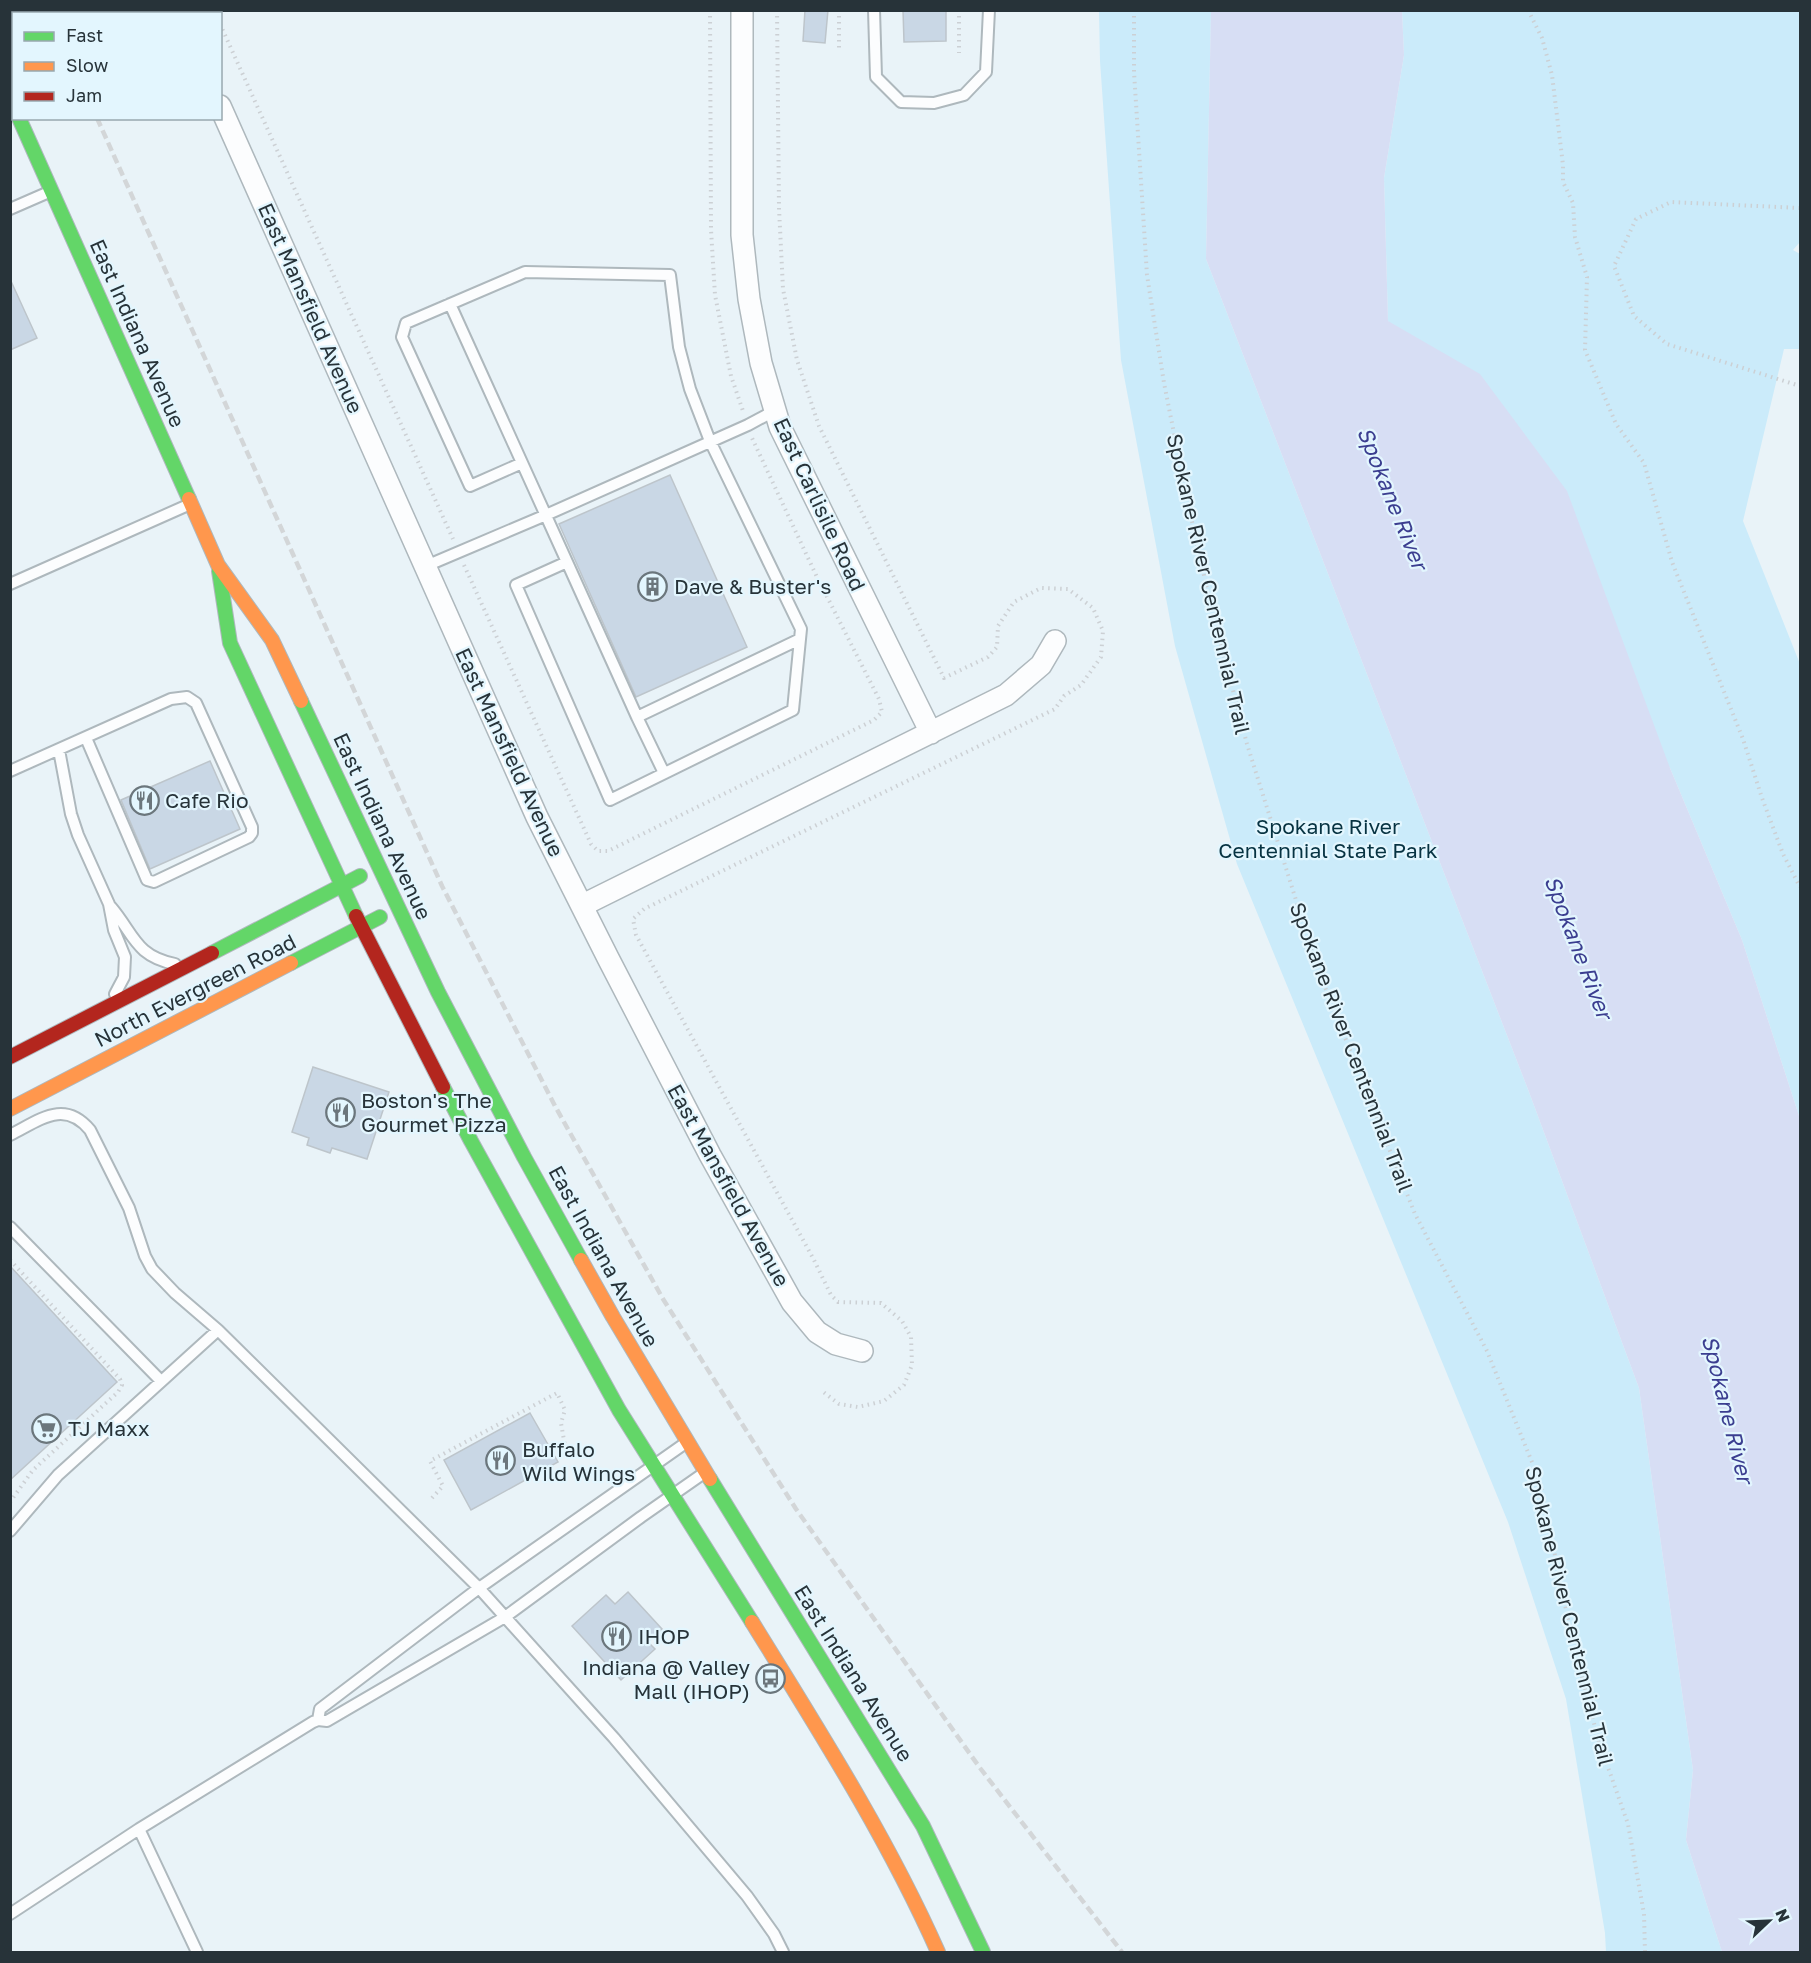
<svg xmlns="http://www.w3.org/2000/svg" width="1811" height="1963" font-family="'Golos Text',sans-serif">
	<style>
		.green { fill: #cbebfa }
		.water { fill: #d7def4 }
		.building { fill: #c9d7e5; stroke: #bdc5cb; stroke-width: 1.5 }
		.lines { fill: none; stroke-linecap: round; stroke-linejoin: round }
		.lane-casing { stroke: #aeb8bd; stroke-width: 14 }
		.street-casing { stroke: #aeb8bd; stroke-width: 24 }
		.fast-casing { stroke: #aeb8bd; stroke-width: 16 }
		.slow-casing { stroke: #aeb8bd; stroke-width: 16 }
		.jam-casing { stroke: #aeb8bd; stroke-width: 16 }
		.path { stroke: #ccd0d4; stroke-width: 4; stroke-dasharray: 1.5 4.5; stroke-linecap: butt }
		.lane { stroke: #fcfdfe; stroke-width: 10 }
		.street { stroke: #fcfdfe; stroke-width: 21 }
		.fast { stroke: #63d668; stroke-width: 14 }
		.slow { stroke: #ff974d; stroke-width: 14 }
		.jam { stroke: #b3261e; stroke-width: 14 }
		.rail { stroke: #d3d6d8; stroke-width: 4.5; stroke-dasharray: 9 4.5; stroke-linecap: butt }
		.labels { text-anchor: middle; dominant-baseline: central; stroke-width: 4.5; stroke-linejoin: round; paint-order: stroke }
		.street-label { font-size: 21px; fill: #273339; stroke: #e3f6fe }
		.poi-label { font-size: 21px; fill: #273339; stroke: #e3f6fe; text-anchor: start }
		.park-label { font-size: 21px; fill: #073342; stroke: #e3f6fe }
		.water-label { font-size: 22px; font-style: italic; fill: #3b3e90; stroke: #e3f6fe }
	</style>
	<rect width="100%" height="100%" fill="#e9f3f8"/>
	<path class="green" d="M1099,11H1211L1206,259L1529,1092L1639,1388L1693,1770L1686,1840L1722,1952H1606L1605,1933L1566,1699L1508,1522L1237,864L1175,646L1121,360L1100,61Z
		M1402,11H1800V242L1793,250L1800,254V349H1784L1743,521L1800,664V1119L1742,940L1670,768L1388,321L1384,178L1404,55Z"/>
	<path class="water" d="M1211,11H1402L1404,55L1384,178L1388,321L1480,374L1567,491L1670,768L1742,940L1800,1119V1952H1722L1686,1840L1693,1770L1639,1388L1529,1092L1206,259Z"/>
	<path class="building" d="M805,10H828L825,43L803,41Z
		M903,10H946V41L904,42Z
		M10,279L37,338L10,350Z
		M670,475L747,647L636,697L559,524Z
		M210,761L240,829L150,869L121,800Z
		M313,1067L389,1092L367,1159L332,1148L330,1153L307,1145L309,1138L292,1132Z
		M10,1266L117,1382L10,1480Z
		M530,1413L558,1462L471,1510L444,1460Z
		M628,1592L662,1629L648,1642L655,1649L621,1680L572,1626L606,1595L615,1604Z"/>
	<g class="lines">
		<defs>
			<path id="lane" d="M874,10L876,77L901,102L934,103L964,95L986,72L989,10
				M10,209L49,192
				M450,304L567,562L516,585L610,800L793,710L801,629L710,441L690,389L679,347L670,275L525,272L406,323L402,337L470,486L522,463
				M567,562L637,717
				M426,566L546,515L748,425L776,410
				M10,584L188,505
				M59,750L71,814L78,835L109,904L114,930L125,957L124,977L115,994
				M10,771L171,699L187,697L196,703L252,827V833L249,837L154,882L147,880L86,738
				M664,773L637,717L800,639
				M111,907C134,934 135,956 175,964
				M10,1135C40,1120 64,1099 90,1130L129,1208L145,1256L152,1269L175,1293L218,1330
				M10,1227L161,1381
				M10,1531L58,1475L218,1330L479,1588L614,1738L747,1896L774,1934L783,1952
				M318,1720L320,1709L479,1588L687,1442
				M139,1829L197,1952
				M10,1914L139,1829L313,1722L318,1720L327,1721L505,1617L641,1517L704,1473"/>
			<path id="street" d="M178,10L179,14
				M742,10V235L749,299L761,363L780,427L931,733
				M220,106L537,817L608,958L710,1155L792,1302L817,1332L836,1344L862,1351
				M583,905L1006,695L1041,665L1055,641"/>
			<path id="fast" d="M19,118L189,499
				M219,571L230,643L356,916
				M301,701L438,992L524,1157L581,1260
				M212,953L360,876
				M291,963L380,917
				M443,1087L471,1141L619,1410L752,1622
				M710,1479L923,1826L983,1952"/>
			<path id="slow" d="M189,499L218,565L272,640L301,701
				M10,1109L291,963
				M581,1260L613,1317L710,1479
				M752,1622C818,1729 887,1837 938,1952"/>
			<path id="jam" d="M356,916L443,1087
				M10,1057L212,953"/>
		</defs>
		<use href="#lane" class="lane-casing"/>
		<use href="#street" class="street-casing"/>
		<use href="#fast" class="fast-casing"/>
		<use href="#slow" class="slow-casing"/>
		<use href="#jam" class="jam-casing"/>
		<path class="path" d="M214,10L216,14
			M710,10L711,230L715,295L731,376L743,411
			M777,10L779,208L783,289L797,360L819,426L944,678L988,657L997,647L998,626L1014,602L1041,588L1068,589L1093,608L1103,631L1101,657L1081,685L1064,696L1055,709L644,909L633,919L636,935L814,1260L831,1295L838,1302L881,1303L902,1321L911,1337L912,1365L904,1385L884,1401L858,1407L839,1404L822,1391
			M839,10V51
			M959,10V53
			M1134,10V72L1147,275L1164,383L1187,499L1209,598L1247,744L1317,967L1415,1214L1487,1351L1540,1482L1570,1629L1598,1739L1628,1824L1644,1914L1645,1952
			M1528,10L1542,38L1552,75L1563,165V182L1573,203L1575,237L1587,277L1585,350L1616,424L1644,463L1672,562L1743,739L1762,798L1783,854L1800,887
			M220,24L453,539
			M1800,208L1671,202L1636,219L1614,266L1634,316L1667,344L1800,386
			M464,565L591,844L598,851H608L874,720L882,712L879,699L816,575L752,438
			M10,1260L120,1379L122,1385L118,1392L33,1470L10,1502
			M432,1498L443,1486L430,1461L557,1393L565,1410L561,1423L566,1452"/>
		<use href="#lane" class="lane"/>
		<use href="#street" class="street"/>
		<use href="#fast" class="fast"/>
		<use href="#slow" class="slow"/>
		<use href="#jam" class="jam"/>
		<path class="rail" d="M48,10L50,14
			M97,118L442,886L555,1106L663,1299L796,1509L980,1768L1122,1952"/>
	</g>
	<defs>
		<symbol id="building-ring" viewBox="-11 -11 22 22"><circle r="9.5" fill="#e3f6fe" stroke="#6b767c" stroke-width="1.5"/><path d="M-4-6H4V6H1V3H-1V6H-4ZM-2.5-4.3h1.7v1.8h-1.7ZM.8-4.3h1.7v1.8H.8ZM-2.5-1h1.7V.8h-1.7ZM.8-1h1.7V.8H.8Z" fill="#6b767c"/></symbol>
		<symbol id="restaurant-ring" viewBox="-11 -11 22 22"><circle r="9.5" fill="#e3f6fe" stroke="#6b767c" stroke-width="1.5"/><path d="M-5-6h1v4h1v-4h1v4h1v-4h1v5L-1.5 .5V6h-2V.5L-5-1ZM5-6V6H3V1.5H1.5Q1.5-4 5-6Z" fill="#6b767c"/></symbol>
		<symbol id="supermarket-ring" viewBox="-11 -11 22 22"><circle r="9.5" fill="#e3f6fe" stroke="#6b767c" stroke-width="1.5"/><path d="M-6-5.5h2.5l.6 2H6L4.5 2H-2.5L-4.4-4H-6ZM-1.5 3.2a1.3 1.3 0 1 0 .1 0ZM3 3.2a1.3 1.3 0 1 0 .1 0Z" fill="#6b767c"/></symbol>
		<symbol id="bus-ring" viewBox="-11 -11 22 22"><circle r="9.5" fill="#e3f6fe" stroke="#6b767c" stroke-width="1.5"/><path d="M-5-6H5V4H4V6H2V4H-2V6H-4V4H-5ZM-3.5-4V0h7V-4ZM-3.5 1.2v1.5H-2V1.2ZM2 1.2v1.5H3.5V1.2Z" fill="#6b767c"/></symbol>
	</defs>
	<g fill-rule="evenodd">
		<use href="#building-ring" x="636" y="570" width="33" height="33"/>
		<use href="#restaurant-ring" x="128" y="784" width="33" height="33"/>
		<use href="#restaurant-ring" x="324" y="1096" width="33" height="33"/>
		<use href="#supermarket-ring" x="30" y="1412" width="33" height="33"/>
		<use href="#restaurant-ring" x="484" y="1444" width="33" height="33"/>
		<use href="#restaurant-ring" x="600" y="1620" width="33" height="33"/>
		<use href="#bus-ring" x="754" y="1662" width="33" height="33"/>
	</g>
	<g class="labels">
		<g class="street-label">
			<text transform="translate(311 308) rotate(66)">East Mansfield Avenue</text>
			<text transform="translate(138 333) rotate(66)">East Indiana Avenue</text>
			<text transform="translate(820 504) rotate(65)">East Carlisile Road</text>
			<text transform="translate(1209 584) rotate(77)">Spokane River Centennial Trail</text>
			<text transform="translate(510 752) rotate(65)">East Mansfield Avenue</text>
			<text transform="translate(383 826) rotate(65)">East Indiana Avenue</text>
			<text transform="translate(195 990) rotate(-27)">North Evergreen Road</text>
			<text transform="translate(1352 1047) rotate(69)">Spokane River Centennial Trail</text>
			<text transform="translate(729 1185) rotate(61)">East Mansfield Avenue</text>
			<text transform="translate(604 1256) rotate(61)">East Indiana Avenue</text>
			<text transform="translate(1570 1616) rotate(76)">Spokane River Centennial Trail</text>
			<text transform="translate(854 1673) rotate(58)">East Indiana Avenue</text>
		</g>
		<g class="poi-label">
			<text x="674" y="586">Dave &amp; Buster's</text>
			<text x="165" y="800">Cafe Rio</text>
			<text x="361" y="1100">Boston's The<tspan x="361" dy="24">Gourmet Pizza</tspan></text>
			<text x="68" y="1428">TJ Maxx</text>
			<text x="522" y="1449">Buffalo<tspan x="522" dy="24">Wild Wings</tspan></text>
			<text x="638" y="1636">IHOP</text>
			<text x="750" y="1667" text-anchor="end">Indiana @ Valley<tspan x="750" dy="24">Mall (IHOP)</tspan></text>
		</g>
		<g class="park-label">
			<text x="1328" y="826">Spokane River<tspan x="1328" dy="24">Centennial State Park</tspan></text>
		</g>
		<g class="water-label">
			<text transform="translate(1393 498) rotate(68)">Spokane River</text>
			<text transform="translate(1579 947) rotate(69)">Spokane River</text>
			<text transform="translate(1728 1409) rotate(76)">Spokane River</text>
		</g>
	</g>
	<rect width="1811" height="1963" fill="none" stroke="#273339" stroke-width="24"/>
	<rect x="12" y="12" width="210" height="108" fill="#e3f6fe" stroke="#98a8af" stroke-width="1.5"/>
	<rect x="24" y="32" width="30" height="9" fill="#63d668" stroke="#98a8af" stroke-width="1.5"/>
	<text x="66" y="42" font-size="18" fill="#273339">Fast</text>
	<rect x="24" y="62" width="30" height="9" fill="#ff974d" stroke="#98a8af" stroke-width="1.5"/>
	<text x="66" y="72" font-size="18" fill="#273339">Slow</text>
	<rect x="24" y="92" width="30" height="9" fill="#b3261e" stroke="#98a8af" stroke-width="1.5"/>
	<text x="66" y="102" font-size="18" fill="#273339">Jam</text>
	<g transform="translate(1769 1921) rotate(67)" stroke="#e3f6fe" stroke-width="4.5" paint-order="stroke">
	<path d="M0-4.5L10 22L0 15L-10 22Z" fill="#273339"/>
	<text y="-9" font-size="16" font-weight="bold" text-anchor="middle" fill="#273339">N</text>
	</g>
</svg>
